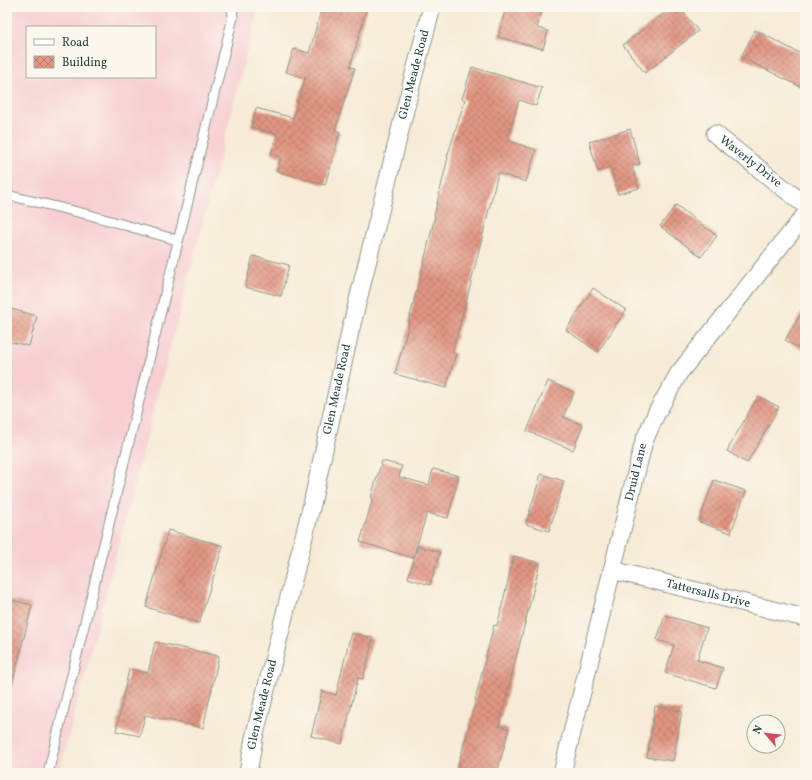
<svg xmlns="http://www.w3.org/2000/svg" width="812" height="780" font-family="Vollkorn,serif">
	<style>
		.built { fill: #f7cfd3; fill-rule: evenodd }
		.building { fill: url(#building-cross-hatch) }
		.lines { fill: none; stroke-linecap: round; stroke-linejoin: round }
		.lane-casing { stroke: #8b9486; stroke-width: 11 }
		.street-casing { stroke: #8b9486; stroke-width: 19 }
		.lane { stroke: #fff; stroke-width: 9 }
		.street { stroke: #fff; stroke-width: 17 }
		.labels { text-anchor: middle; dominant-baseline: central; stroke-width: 4; stroke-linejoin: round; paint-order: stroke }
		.street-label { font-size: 12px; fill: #1f3d34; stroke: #fbf7ec }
	</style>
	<defs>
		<pattern id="building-cross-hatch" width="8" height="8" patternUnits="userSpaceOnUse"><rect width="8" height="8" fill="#e29583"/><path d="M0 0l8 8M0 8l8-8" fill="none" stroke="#b77b6c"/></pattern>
	</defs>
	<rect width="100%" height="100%" fill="#fbf7ec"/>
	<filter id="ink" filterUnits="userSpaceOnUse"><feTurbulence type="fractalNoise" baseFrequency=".025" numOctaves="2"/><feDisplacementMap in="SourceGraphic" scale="8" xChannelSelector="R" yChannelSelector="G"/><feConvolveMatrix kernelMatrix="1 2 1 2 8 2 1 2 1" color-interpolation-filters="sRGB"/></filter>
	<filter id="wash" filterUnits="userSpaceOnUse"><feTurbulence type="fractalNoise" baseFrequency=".012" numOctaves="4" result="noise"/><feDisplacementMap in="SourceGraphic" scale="16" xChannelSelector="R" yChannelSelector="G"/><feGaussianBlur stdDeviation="0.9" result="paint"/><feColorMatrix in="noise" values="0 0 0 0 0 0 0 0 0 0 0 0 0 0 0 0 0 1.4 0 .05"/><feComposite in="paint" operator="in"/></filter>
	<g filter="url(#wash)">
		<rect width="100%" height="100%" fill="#f7ebd7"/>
		<path class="built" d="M7,7H259L59,773H7ZM27,27H155V77H27Z"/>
		<g id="blocks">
			<path class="building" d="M322,7H367L350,67L355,68L335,130L340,132L325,185L277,171L281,157L271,154L277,134L251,127L256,108L293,118L305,78L286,72L294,49L309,53Z
				M506,7H543L537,28L548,31L543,49L498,37Z
				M672,7H679L698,31L645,73L623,45Z
				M755,30L805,56V89L741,57Z
				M472,67L542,88L536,106L519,100L507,140L536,150L526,182L498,173L466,302L452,352L456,354L446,388L395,374L409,324H408L423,266L435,216H434L448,157H447L465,100L462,99Z
				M630,129L640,164L632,166L639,188L618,194L610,167L598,171L589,142Z
				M676,205L717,236L701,257L660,226Z
				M253,256L289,265L281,296L245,287Z
				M593,288L626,310L598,352L566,330Z
				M805,307V352L785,340Z
				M7,308L37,316L29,346L7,341Z
				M548,381L574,392L563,417L583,425L573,450L527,431Z
				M758,396L779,407L747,463L727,451Z
				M382,461L402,466L399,477L429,485L433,469L459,476L448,518L427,513L413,558L360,542L373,498L371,497Z
				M541,474L564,481L549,531L526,524Z
				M714,480L746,491L731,533L699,522Z
				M168,530L223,546L199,623L146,607Z
				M418,546L440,552L430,585L408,578Z
				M514,556L540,563L499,726L509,729L497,773H456L476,700H475L494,625L497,626Z
				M7,599L32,605L12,685H7Z
				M665,615L707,628L697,660L723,668L716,688L665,673L674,645L657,640Z
				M351,633L373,638L363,679L358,678L342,744L311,736L322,691L336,695Z
				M155,642L219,656L203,728L145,715L140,736L116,731L129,669L148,673Z
				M655,706L682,711L673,761L647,757Z"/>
		</g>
	</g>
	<g filter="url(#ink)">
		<use href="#blocks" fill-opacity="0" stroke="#8b9486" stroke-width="1"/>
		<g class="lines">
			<defs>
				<path id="lane" d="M7,195L90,215L177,240
					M48,773L233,17L232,7"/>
				<g id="street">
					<path id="s1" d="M715,134L805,205"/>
					<path id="s2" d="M612,570L805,618"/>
					<path id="s3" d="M248,773L254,738L312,504L350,332L412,82L432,7"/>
					<path id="s4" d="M562,773L644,441L657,412L679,373L805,215"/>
				</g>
			</defs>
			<use href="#lane" class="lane-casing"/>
			<use href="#street" class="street-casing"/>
			<use href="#lane" class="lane"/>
			<use href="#street" class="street"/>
		</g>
	</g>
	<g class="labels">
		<g class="street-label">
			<text stroke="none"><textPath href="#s3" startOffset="718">Glen Meade Road</textPath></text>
			<text stroke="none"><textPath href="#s1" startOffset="45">Waverly Drive</textPath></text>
			<text stroke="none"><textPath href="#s3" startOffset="394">Glen Meade Road</textPath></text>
			<text stroke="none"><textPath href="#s4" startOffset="310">Druid Lane</textPath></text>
			<text stroke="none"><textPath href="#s2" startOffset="99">Tattersalls Drive</textPath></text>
			<text stroke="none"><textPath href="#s3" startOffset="70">Glen Meade Road</textPath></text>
		</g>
	</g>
	<rect width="812" height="780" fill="none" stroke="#fbf7ec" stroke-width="24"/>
	<rect x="26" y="26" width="130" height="52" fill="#fbf7ec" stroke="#a3ada2"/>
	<rect x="34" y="39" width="20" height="6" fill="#ffffff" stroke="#a3ada2"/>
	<text x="62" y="46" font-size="12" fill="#1f3d34">Road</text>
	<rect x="34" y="56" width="20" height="12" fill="url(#building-cross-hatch)" stroke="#a3ada2"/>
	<text x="62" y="66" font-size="12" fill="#1f3d34">Building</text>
	<g transform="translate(766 734) rotate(298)"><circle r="19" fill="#fbf7ec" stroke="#a3ada2"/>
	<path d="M0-3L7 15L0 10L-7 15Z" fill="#d1495b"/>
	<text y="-6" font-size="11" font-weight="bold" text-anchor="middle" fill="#1f3d34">N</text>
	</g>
</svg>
